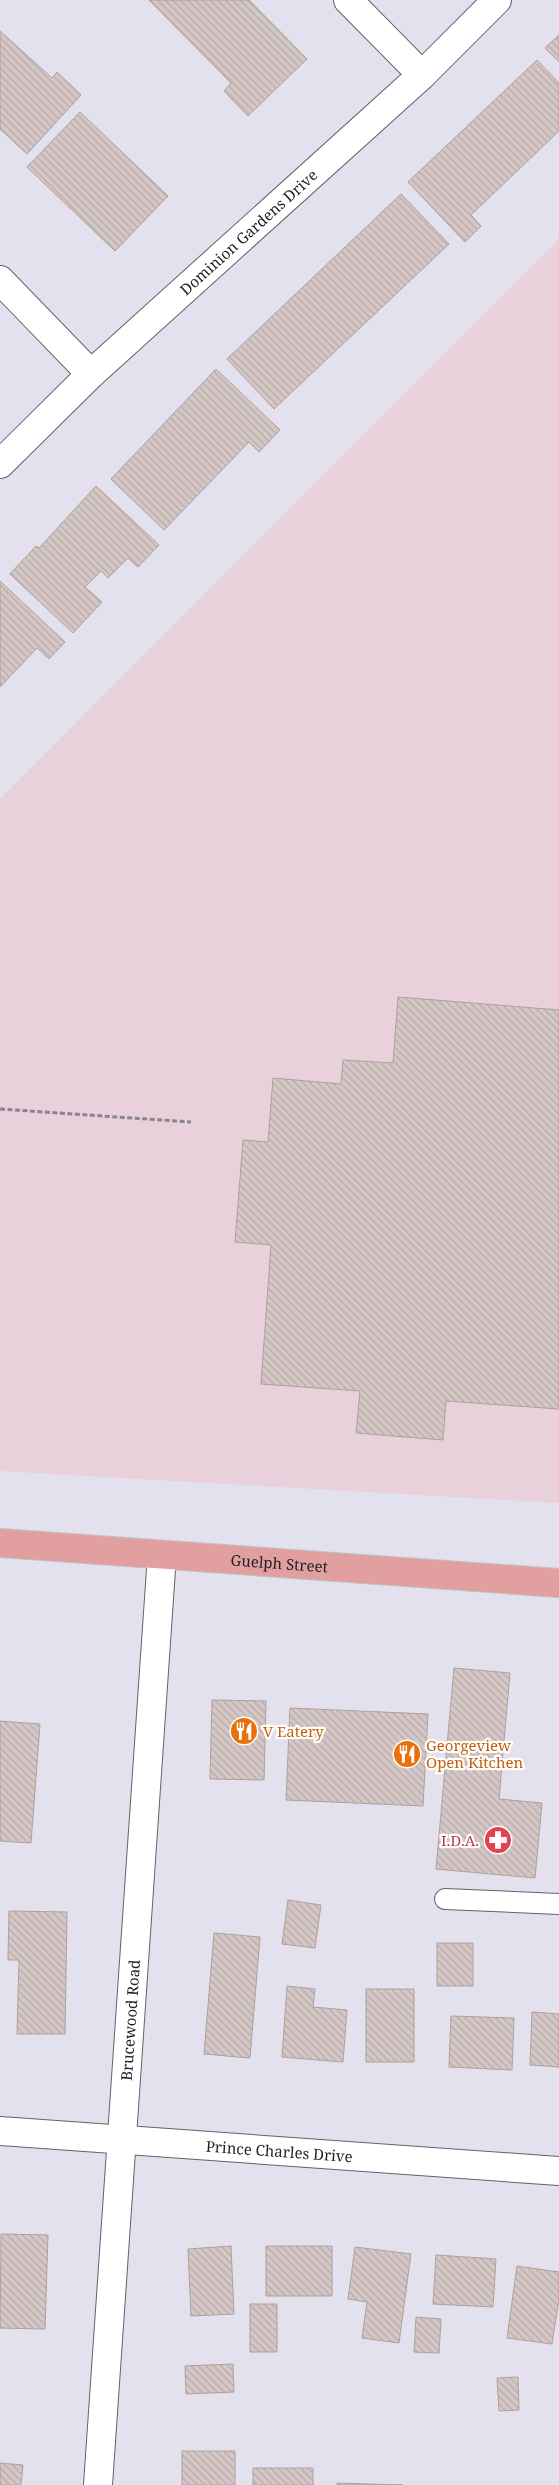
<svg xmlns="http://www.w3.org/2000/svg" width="559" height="2485" font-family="'Noto Serif',serif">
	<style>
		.education { fill: #e9d1dc }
		.building { fill: url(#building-back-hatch); stroke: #aea09e }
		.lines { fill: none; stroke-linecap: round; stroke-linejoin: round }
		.lane-casing { stroke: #63626c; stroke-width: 22 }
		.street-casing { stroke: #63626c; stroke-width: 30 }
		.primary-casing { stroke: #c1c0c2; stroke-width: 30 }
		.path { stroke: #87868f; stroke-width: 3; stroke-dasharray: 5 2.5; stroke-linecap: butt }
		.lane { stroke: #fff; stroke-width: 20 }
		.street { stroke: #fff; stroke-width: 28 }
		.primary { stroke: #e29fa0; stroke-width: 28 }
		.labels { text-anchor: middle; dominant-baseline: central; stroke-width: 4.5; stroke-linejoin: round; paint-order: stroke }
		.street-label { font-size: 15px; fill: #201f24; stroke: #fff }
		.food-label { font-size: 15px; fill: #c56008; stroke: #fff; text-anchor: start }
		.health-label { font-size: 15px; fill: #be3a42; stroke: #fff; text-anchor: end }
	</style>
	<defs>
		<pattern id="building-back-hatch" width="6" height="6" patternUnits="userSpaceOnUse" patternTransform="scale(1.25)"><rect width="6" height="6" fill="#d5c7c5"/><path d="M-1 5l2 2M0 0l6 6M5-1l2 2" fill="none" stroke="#b7aaa9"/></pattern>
	</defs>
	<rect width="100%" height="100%" fill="#e2e1ed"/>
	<path class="education" d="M559,239V1503L0,1471V799Z"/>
	<path class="building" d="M149,0H249L307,59L248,116L224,91L231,83Z
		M0,31L52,78L57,72L81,95L27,154L0,129Z
		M559,35V62L545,48Z
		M537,60L559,83V131L471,215L481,226L465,242L408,182Z
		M80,112L168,196L115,251L27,167Z
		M401,194L449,244L274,409L227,359Z
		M216,369L280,430L259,452L249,442L164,530L111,479Z
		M96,486L159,545L138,567L128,558L108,578L101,571L85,587L102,602L73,633L10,574L36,546L39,548Z
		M0,581L65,642L49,659L37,648L0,687Z
		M398,997L559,1010V1409L446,1401L443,1440L356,1433L360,1391L261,1384L271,1245L235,1242L243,1140L268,1142L273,1078L341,1084L343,1060L393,1063Z
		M454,1668L510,1673L499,1799L542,1803L535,1878L436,1869Z
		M212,1700L266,1701L264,1780L210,1779Z
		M290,1708L428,1714L423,1806L286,1800Z
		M0,1721L40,1724L31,1843L0,1841Z
		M288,1900L321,1905L315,1948L282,1944Z
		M9,1911L67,1912L65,2034H17L19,1960H8Z
		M214,1933L260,1937L250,2058L204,2054Z
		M437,1943H473V1986H437Z
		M287,1986L315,1989L313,2007L347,2010L343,2062L282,2057Z
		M366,1989H414V2062H366Z
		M532,2012L559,2014V2067L530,2065Z
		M451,2016L514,2018L512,2070L449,2067Z
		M1,2234L48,2235L45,2329L0,2328Z
		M231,2246L234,2314L191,2316L188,2249Z
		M266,2246H332V2296H266Z
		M355,2247L411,2254L399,2343L362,2338L367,2302L348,2299Z
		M436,2255L496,2259L493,2307L433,2304Z
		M517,2266L559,2272V2299L552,2344L507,2338Z
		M250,2304H277V2352H250Z
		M416,2317L441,2319L439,2353L414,2352Z
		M233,2364L234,2392L186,2394L185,2366Z
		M518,2377L519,2410L499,2411L497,2378Z
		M182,2451H235V2485H182Z
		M0,2463L23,2465L21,2485H0Z
		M253,2468H313V2485H253Z
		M337,2483L403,2485H337Z"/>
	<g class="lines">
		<defs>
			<path id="lane" d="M445,1899L559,1904"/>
			<g id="street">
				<path d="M348,0L422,75"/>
				<path d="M0,280L91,374"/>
				<path id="s1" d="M0,464L91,374L422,75L497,0"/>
				<path id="s2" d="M0,2131L559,2171"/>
				<path id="s3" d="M98,2485L162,1555"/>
			</g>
			<g id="primary">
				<path id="s4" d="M0,1543L559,1583"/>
			</g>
		</defs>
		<use href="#lane" class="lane-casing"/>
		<use href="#street" class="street-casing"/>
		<use href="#primary" class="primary-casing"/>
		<path class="path" d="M0,1109L191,1122"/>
		<use href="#lane" class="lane"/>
		<use href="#street" class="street"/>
		<use href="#primary" class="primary"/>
	</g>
	<defs>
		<symbol id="restaurant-disc" viewBox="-11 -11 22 22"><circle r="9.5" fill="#e8710a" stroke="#fff"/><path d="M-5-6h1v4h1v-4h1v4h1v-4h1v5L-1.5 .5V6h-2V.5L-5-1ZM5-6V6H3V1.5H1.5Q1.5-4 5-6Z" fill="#fff"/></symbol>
		<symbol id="pharmacy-disc" viewBox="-11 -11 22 22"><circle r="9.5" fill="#e0444e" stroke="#fff"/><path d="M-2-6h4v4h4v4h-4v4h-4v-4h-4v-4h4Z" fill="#fff"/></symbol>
	</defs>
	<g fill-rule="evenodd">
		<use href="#restaurant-disc" x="228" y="1715" width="32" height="32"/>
		<use href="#restaurant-disc" x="391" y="1738" width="32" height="32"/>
		<use href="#pharmacy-disc" x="482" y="1824" width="32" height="32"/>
	</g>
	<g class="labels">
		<g class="street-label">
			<text stroke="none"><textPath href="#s1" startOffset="340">Dominion Gardens Drive</textPath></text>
			<text stroke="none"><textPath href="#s4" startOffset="280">Guelph Street</textPath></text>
			<text stroke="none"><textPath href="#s3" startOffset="466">Brucewood Road</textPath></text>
			<text stroke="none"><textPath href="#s2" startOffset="280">Prince Charles Drive</textPath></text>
		</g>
		<g class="food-label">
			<text x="263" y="1731">V Eatery</text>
			<text x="426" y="1745">Georgeview<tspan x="426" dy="17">Open Kitchen</tspan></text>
		</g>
		<g class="health-label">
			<text x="479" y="1840">I.D.A.</text>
		</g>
	</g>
</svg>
